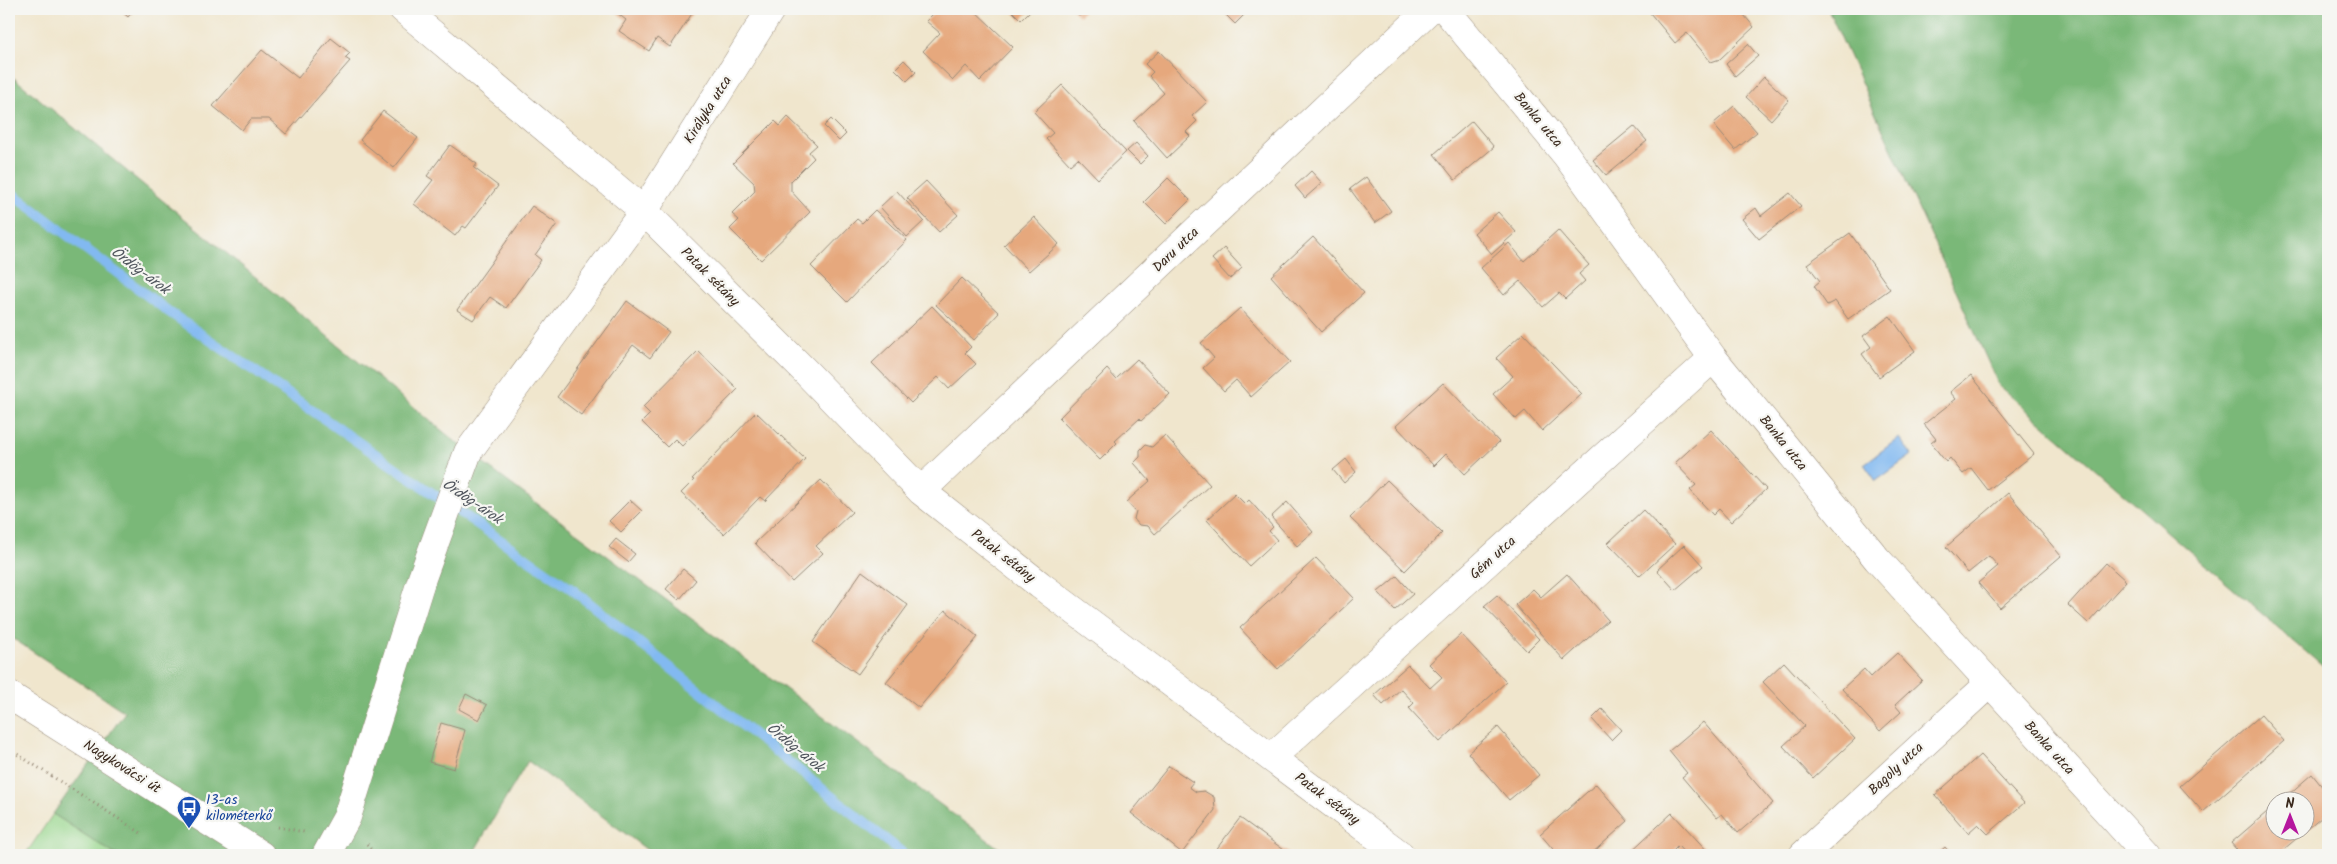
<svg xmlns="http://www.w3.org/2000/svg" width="2337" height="864" font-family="Kalam,sans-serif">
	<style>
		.green { fill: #98d78d; stroke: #6a8056 }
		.forest { fill: #7ab878; stroke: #5a714b }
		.water { fill: #82b9f1; stroke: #5e7288 }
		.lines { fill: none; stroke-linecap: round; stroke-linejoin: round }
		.stream { stroke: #82b9f1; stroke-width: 10 }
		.building { fill: #e6a87d }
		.minor-casing { stroke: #968876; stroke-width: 29 }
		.tertiary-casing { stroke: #968876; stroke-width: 29 }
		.path { stroke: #968876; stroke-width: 3; stroke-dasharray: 1 4; stroke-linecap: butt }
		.minor { stroke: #fff; stroke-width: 28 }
		.tertiary { stroke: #fff; stroke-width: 28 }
		.labels { text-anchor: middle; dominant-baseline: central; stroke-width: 4.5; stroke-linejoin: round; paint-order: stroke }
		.street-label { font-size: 14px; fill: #3b2a1e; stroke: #f6f6f2 }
		.transit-label { font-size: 14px; fill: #164399; stroke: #f6f6f2; text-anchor: start }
		.water-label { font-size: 15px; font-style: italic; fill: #50555d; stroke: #f6f6f2 }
	</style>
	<rect width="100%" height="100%" fill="#f6f6f2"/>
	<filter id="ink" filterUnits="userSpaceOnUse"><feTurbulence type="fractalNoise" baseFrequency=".02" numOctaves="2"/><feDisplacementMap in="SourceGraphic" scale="10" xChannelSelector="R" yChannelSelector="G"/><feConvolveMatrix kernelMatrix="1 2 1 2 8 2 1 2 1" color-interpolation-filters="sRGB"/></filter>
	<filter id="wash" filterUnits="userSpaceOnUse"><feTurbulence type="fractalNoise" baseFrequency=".0096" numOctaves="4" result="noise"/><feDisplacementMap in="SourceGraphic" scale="20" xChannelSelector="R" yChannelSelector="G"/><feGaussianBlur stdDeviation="1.12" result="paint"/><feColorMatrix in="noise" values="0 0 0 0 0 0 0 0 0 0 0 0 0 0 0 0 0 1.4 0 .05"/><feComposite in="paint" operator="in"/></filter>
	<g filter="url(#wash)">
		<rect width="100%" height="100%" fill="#f0e6cd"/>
		<path class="green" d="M53,814L116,855H25Z"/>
		<path class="forest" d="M1828,9H2328V671L1999,386Z
			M9,74L468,452L1008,855H654L528,761L472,855H116L53,814L125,712L9,636Z"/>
		<path class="water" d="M1899,438L1912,455L1876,481L1864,464Z"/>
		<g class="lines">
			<path class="stream" d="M9,191L169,312L573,590L905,855"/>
		</g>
		<g id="blocks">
			<path class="building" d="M119,9H135L128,17Z
				M612,9H695L670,47L657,38L649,51L619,31L626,20Z
				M938,9H973L1013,47L980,81L966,66L953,80L923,51L940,33L926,21Z
				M1010,9H1032L1021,20Z
				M1072,9H1086L1079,16Z
				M1220,9H1250L1235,24Z
				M1655,9H1739L1754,27L1720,59L1711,62L1687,33L1675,43L1650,13Z
				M331,38L350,53L345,58L350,61L286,134L269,119H251L242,130L213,106L262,50L298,78Z
				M1748,44L1758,56L1735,76L1726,64Z
				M1159,51L1207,102L1192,116L1197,121L1186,132L1190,136L1167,158L1134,121L1164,93L1149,76L1153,72L1145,64Z
				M904,60L916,72L907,81L895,69Z
				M1764,77L1789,100L1771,120L1746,97Z
				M1062,85L1126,152L1098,179L1078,158L1070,165L1046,139L1053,133L1034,112Z
				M1734,106L1757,132L1735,150L1713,124Z
				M383,111L418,138L394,168L360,140Z
				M788,117L817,145L809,152L814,158L791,181V191L810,212L761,260L730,229L739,220L732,214L755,191L754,183L733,163L775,121L780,126Z
				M831,119L846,134L839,141L824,126Z
				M1472,121L1494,147L1455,180L1434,154Z
				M1634,126L1647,141L1606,175L1593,160Z
				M1136,143L1148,156L1140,164L1127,151Z
				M450,145L477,164L474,168L498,186L466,228L463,226L455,236L414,204L433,180L427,176Z
				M1311,171L1322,183L1305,198L1295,186Z
				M1366,177L1391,211L1375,223L1350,189Z
				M1168,178L1190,200L1166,224L1144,202Z
				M926,181L958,215L939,232L907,198Z
				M897,191L924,221L907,237L880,207Z
				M1790,193L1801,206L1759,239L1742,219L1756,208L1761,216Z
				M532,206L557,224L535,255L541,260L506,308L490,297L473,320L457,310Z
				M875,210L907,240L847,302L811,266L857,219L862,223Z
				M1498,212L1516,232L1492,254L1474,233Z
				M1034,217L1059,244L1029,271L1004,245Z
				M1558,230L1589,265L1579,274L1585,281L1565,299L1559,293L1543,307L1520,281L1504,295L1481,268L1509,243L1524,261Z
				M1850,233L1890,289L1848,319L1835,301L1827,305L1814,286L1820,281L1807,264Z
				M1313,237L1364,293L1321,332L1271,276Z
				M1224,248L1242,268L1230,279L1212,259Z
				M962,278L999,313L974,340L936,305Z
				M627,301L669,332L650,358L633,345L581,415L557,397Z
				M932,306L971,347L965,353L976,364L949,389L938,377L911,403L872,363Z
				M1240,308L1290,362L1251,397L1236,380L1224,391L1203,368L1214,358L1201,343Z
				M1890,316L1915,351L1879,377L1862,354L1871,347L1863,336Z
				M1523,333L1582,394L1542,431L1525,411L1516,419L1493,394L1513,376L1496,358Z
				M698,351L738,389L682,446L675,439L667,447L642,422L650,414L643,407Z
				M1137,359L1170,394L1141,421L1139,419L1115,441L1117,443L1100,460L1059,418L1107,369L1116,379Z
				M1971,375L2034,454L1988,490L1971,468L1963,474L1950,458L1946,462L1931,443L1936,439L1924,424L1956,399L1950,392Z
				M1443,383L1499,442L1465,474L1446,454L1434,466L1396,426Z
				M756,412L805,459L765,501L760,497L724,534L681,493L694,480L692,479Z
				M1711,430L1766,489L1731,522L1719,509L1713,515L1690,490L1696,485L1675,463Z
				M1165,435L1210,485L1155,534L1148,526L1139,525L1134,519L1136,511L1126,502L1150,481L1134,463L1140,457V450L1145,445L1152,447Z
				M1346,459L1356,472L1344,483L1333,470Z
				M821,480L852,512L816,546L823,553L792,582L755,543Z
				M1387,480L1442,533L1405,571L1350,518Z
				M2008,493L2061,556L2000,608L1978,583L1998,566L1989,556L1968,573L1946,547Z
				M1235,494L1245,504L1249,500L1273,527L1269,531L1277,540L1249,566L1207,520Z
				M630,500L642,511L621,532L609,521Z
				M1287,502L1313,532L1297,546L1271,517Z
				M1643,510L1675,544L1640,576L1608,543Z
				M616,539L635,554L628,562L609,547Z
				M1684,545L1703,566L1675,590L1657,570Z
				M1316,558L1354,598L1278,669L1240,628Z
				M2106,563L2126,581L2088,623L2068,605Z
				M683,569L696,580L679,600L666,589Z
				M862,571L908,605L858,674L813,642Z
				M1567,574L1608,620L1564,660L1515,605L1533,589L1541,597Z
				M1397,576L1413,594L1395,610L1378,592Z
				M1497,595L1539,639L1527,651L1484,606Z
				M945,610L978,637L919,708L886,682Z
				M1461,634L1506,682L1440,742L1409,708L1414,703L1401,689L1383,705L1374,695L1408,665L1430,688L1442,677L1429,664Z
				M1897,653L1922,680L1895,705L1901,712L1880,731L1842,689L1864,669L1871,677Z
				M1784,662L1855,739L1813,778L1783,746L1805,726L1763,682Z
				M466,694L487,705L479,720L459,709Z
				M1602,709L1621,730L1611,740L1592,719Z
				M2261,715L2284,741L2203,812L2180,786Z
				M1703,722L1773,803L1738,833L1722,814L1717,818L1682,777L1687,773L1669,751Z
				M441,723L465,730L454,769L429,762Z
				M1498,727L1539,775L1509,800L1468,753Z
				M1980,755L2024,803L1988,834L1978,824L1968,833L1935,795Z
				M1169,766L1193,782L1189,787L1192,789L1196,792L1204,791L1214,797L1215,810L1182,853L1131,813Z
				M2312,774L2328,794V812L2277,855H2241L2231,843L2274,806V832H2304V802H2280Z
				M1596,784L1628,821L1590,855H1558L1540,834Z
				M1672,813L1711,855H1686L1678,846L1671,853L1673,855H1627Z
				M1240,818L1291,855H1212Z
				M1945,847L1952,855H1936Z"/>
		</g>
	</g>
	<g filter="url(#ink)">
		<use href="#blocks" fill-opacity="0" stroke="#968876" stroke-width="1"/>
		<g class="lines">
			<defs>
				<path id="minor" d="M403,9L644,211L805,371L921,491L1040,585L1401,855
					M1445,9L1566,155L1713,358L1877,559L2147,855
					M921,491L1430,9
					M1272,757L1713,358
					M326,855L347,817L422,578L468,452L644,211L771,9
					M1803,855L1990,683"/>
				<path id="tertiary" d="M9,695L261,855"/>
			</defs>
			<use href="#minor" class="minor-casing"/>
			<use href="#tertiary" class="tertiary-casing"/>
			<path class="path" d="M9,659L16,664
				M9,749L141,833
				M278,827L304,832
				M367,844L375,855"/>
			<use href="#minor" class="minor"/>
			<use href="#tertiary" class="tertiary"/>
		</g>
	</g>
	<defs>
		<symbol id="bus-pin" viewBox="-11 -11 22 30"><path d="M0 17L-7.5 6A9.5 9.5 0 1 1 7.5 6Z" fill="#1a4fb4" stroke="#f6f6f2"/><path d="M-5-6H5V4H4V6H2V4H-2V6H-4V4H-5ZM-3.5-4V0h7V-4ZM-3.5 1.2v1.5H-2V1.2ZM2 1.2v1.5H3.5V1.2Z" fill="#fff"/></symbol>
	</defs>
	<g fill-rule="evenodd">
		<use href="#bus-pin" x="175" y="794" width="28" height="38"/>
	</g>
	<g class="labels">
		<g class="street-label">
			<text transform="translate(708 110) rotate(-58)">Királyka utca</text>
			<text transform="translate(1538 120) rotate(50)">Banka utca</text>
			<text transform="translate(1176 250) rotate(-44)">Daru utca</text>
			<text transform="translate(710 277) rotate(45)">Patak sétány</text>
			<text transform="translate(1783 443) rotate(51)">Banka utca</text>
			<text transform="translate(1003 556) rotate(38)">Patak sétány</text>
			<text transform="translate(1493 558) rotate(-42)">Gém utca</text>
			<text transform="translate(2049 748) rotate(48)">Banka utca</text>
			<text transform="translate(122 767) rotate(32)">Nagykovácsi út</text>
			<text transform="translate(1896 769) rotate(-43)">Bagoly utca</text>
			<text transform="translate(1327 799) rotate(37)">Patak sétány</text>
		</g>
		<g class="transit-label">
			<text x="206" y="800">13-as<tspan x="206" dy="16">kilométerkő</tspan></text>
		</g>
		<g class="water-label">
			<text transform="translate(140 271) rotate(37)">Ördög-árok</text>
			<text transform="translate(472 502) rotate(34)">Ördög-árok</text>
			<text transform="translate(795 748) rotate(39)">Ördög-árok</text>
		</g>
	</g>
	<rect width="2337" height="864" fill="none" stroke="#f6f6f2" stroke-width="30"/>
	<g transform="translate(2290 816)"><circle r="24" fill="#f6f6f2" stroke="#aba49d"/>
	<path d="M0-4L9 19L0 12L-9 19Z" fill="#b5179e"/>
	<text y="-8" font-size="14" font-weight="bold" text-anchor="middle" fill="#3b2a1e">N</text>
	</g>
</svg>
